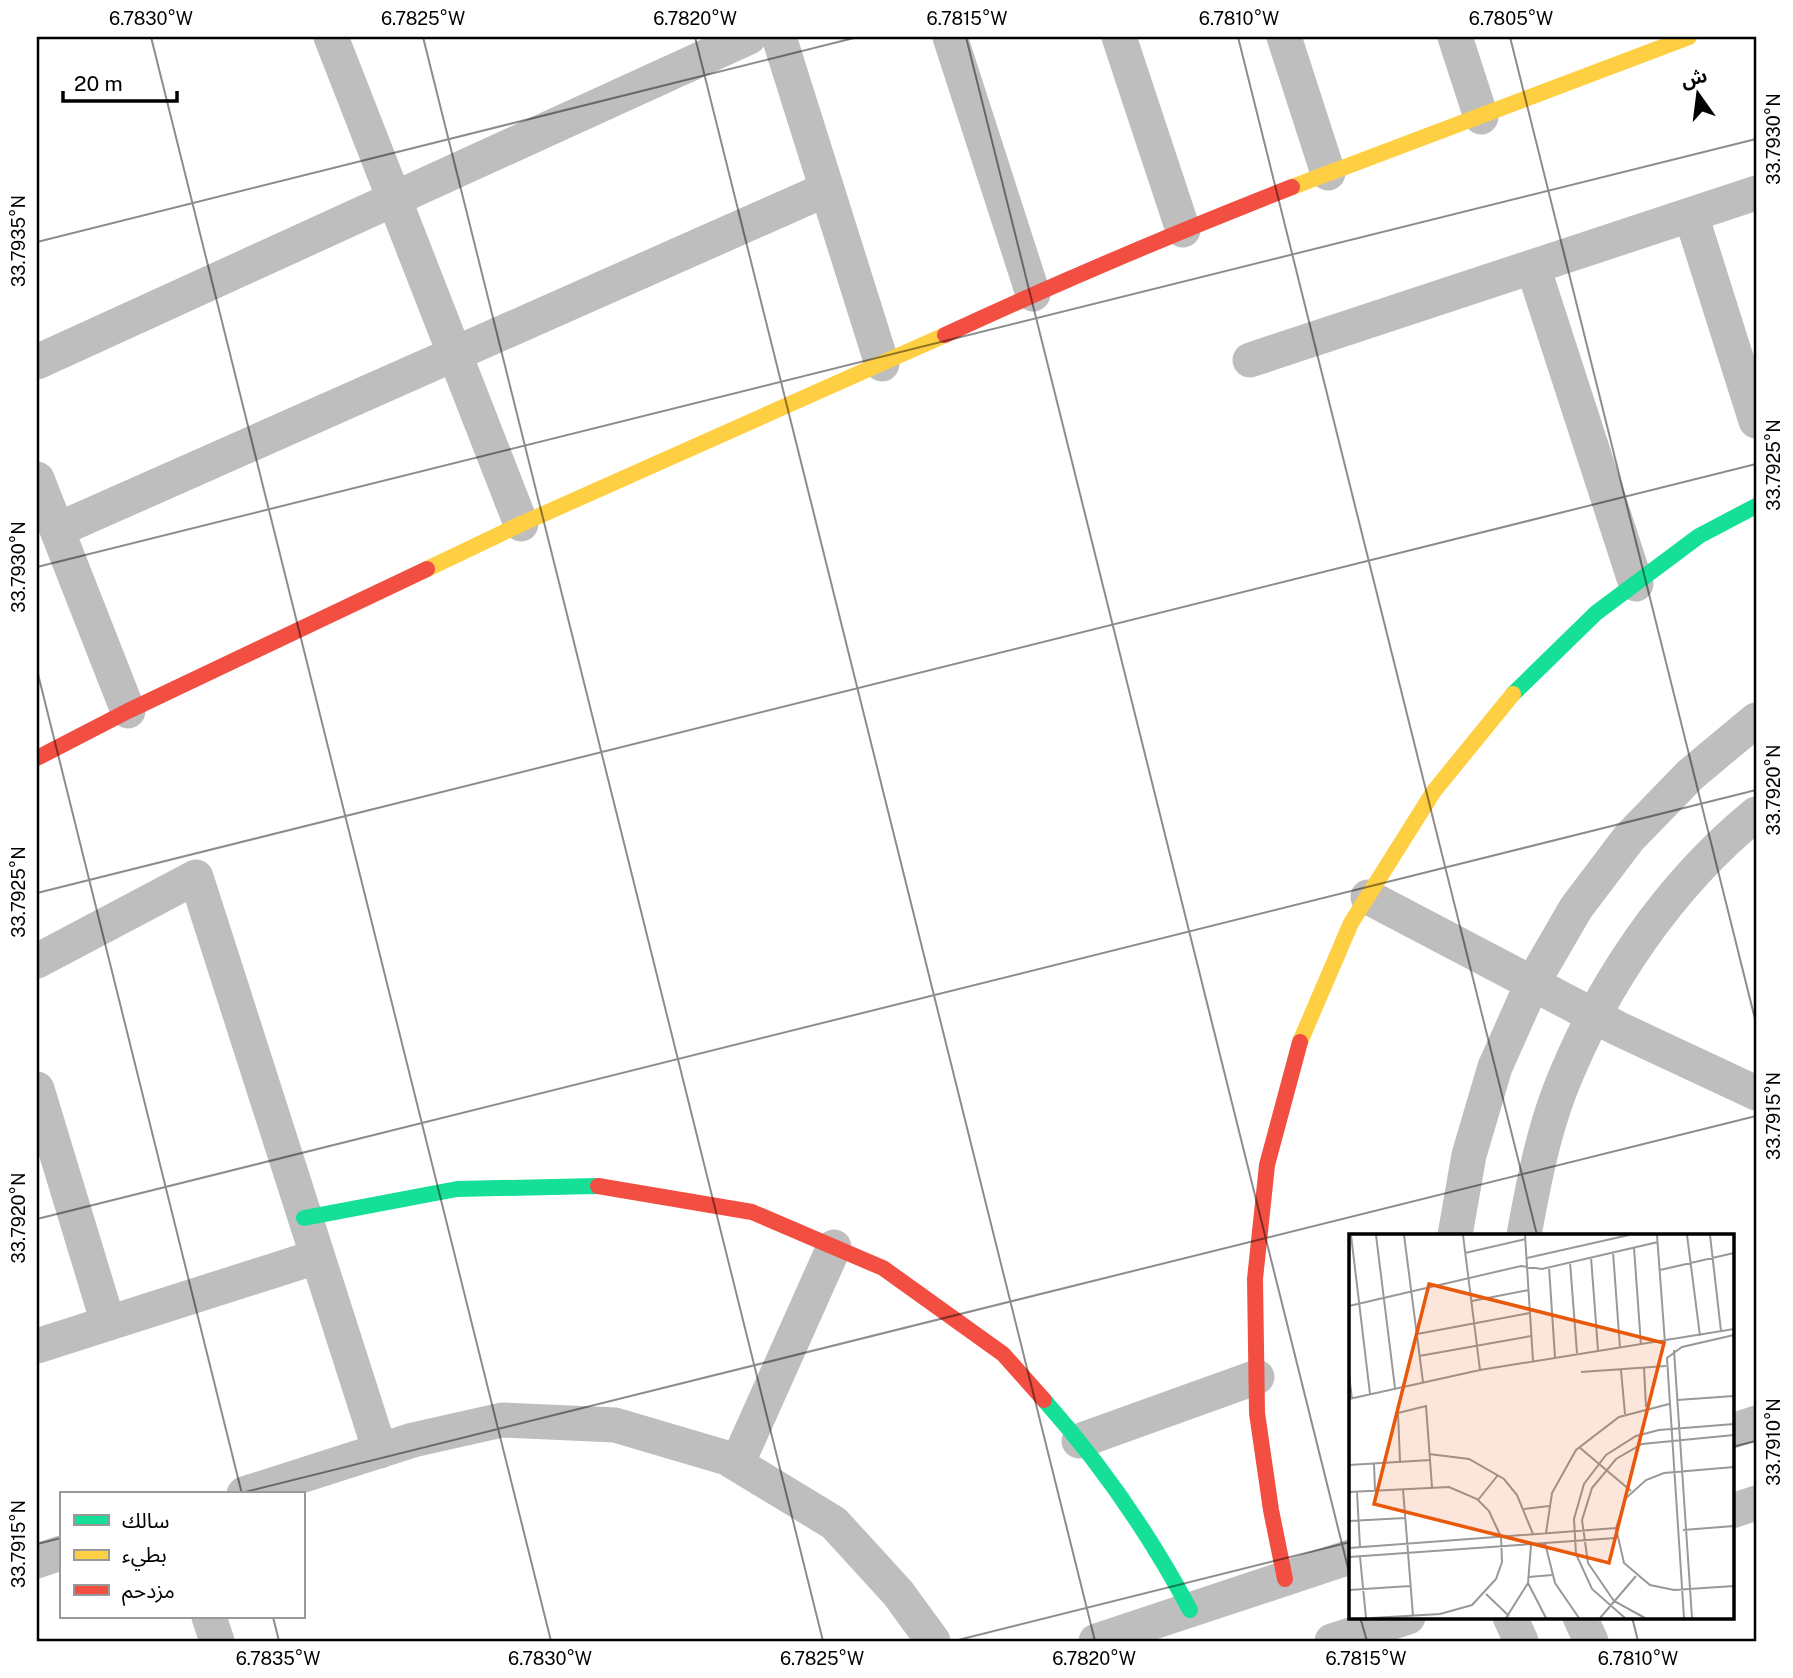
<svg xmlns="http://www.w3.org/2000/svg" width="1793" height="1678" font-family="'Public Sans','Noto Sans Arabic',sans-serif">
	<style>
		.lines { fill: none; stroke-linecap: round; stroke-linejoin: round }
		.street { stroke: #bebebe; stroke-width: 35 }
		.fast { stroke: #16e098; stroke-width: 16 }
		.slow { stroke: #ffcf43; stroke-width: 16 }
		.jam { stroke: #f24e42; stroke-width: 16 }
		.ticks { fill: none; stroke: #000; stroke-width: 2; stroke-opacity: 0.45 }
		.inset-road { fill: none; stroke: #999; stroke-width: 2 }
		.view { fill: #e8590c; fill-opacity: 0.15; stroke: #e8590c; stroke-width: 3.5 }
		.inset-edge { fill: none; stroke: #000; stroke-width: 3.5 }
		.neatline { fill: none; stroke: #000; stroke-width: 2.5 }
		.ticks-label { font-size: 18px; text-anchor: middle; fill: #000 }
	</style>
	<rect width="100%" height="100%" fill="#fff"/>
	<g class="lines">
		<path class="street" d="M331,37L521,524
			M779,37L882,364
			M950,37L1033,294
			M1119,37L1183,230
			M1284,37L1328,173
			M1455,37L1481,117
			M1691,215L1756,421
			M1533,267L1636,584
			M1250,360L1756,193
			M37,362L749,37
			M37,479L128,711
			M57,530L827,189
			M1368,897L1619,1029L1756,1093
			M37,961L196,877L380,1451
			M37,1089L108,1323
			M1455,1235L1469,1155L1495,1067L1532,984L1576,908L1629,838L1690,775L1756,720
			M1524,1235C1533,1186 1542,1137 1560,1090C1601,985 1669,885 1756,814
			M37,1346L316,1257
			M1732,1431L1756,1423
			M1079,1441L1257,1377
			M737,1464L834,1247
			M244,1494L413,1440L502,1420L615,1425L727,1458L834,1523L898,1593L933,1641
			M1732,1511L1756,1503
			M37,1561L61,1553
			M209,1617L217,1641
			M1510,1617L1521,1641
			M1580,1617L1591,1641
			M1096,1641L1350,1557
			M1332,1641L1408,1617"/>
		<path class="fast" d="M1513,694L1596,613L1699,536L1756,506
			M304,1218L457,1189L598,1186
			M1044,1400C1101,1464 1150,1535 1190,1610"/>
		<path class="slow" d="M1292,187L1689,37
			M427,569L521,524L945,335
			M1300,1042L1351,923L1434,791L1513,694"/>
		<path class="jam" d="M945,335C1059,282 1175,233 1292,187
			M37,758L128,711L427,569
			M598,1186L752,1212L883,1268L1003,1354L1044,1400
			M1285,1579L1271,1510L1257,1413L1255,1279L1267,1165L1300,1042"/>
	</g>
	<path class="ticks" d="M151,37L551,1641M423,37L823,1641M695,37L1095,1641M966,37L1350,1576M1238,37L1537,1235M1510,37L1756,1023M37,242L858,37M37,567L1756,139M37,670L242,1494M37,893L1756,464M37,1219L1756,790M1732,1447L1756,1441M237,1494L1756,1116M37,1544L61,1538M273,1617L279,1641M1360,1617L1367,1641M1632,1617L1638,1641M954,1641L1350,1542"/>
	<g transform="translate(1349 1234)">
		<rect width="385" height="385" fill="#fff"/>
		<path class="inset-road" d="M2,1L21,160M27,1L46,154M55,1L74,148M114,1L131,136M176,1L184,127M308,1L316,109M338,1L351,102M361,1L372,97M285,14L292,111M264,18L271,114M116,19L177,5M242,23L249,116M178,24L280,1M221,28L228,119M200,33L206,123M311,36L385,19M123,67L180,56M0,72L172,32L193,35L309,8M68,100L181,79M325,116L343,384M70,122L182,102M295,134L297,173M272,136L276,180M232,138L317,132M0,141L3,165M0,165L131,136L385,95M328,166L385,162M230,213L282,257M80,220L120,225L155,245L168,261L184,300M51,227L49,179L77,172L83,253M25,229L26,257M0,231L81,226M385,233L315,239L297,246L277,264L267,294L275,329L301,351L325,356L385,352M54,255L64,382M0,258L100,253L128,265L140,277L152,303L153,328L147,345L123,371L91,380L23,384M8,258L11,313M129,266L149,241M175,275L200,272M0,287L56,284M334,296L385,292M197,299L203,259L227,216L270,183L320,170M196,309L206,349L230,384M0,314L267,294M0,323L267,304M11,323L17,384M180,343L203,341M179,349L197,384M0,356L61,352M137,360L160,382M157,384L179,349L182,311M251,384L287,342M276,384L243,355L227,320L225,285L235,250L257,221L287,202L310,196L385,190M296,384L265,367L239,329L233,286L243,254L267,225L293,210L385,201M335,384L318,124L333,113L385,101"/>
		<path class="view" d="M80,50L315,109L260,329L25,270Z"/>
		<rect width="385" height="385" class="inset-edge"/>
	</g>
	<rect width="1793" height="1678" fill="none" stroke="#ffffff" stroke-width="77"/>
	<rect x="60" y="1492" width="245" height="126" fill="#ffffff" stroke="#999999" stroke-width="2"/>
	<rect x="74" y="1515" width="35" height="10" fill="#16e098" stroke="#999999" stroke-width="2"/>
	<text x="122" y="1528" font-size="21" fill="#000000">سالك</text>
	<rect x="74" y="1550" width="35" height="10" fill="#ffcf43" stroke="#999999" stroke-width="2"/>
	<text x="122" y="1562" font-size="21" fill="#000000">بطيء</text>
	<rect x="74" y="1585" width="35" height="10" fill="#f24e42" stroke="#999999" stroke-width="2"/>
	<text x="122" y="1598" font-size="21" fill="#000000">مزدحم</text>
	<g transform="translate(1698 94) rotate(346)" stroke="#ffffff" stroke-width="5" paint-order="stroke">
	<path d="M0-5L12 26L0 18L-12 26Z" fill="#000000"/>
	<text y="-10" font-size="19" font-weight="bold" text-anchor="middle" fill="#000000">ش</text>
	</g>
	<path d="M63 91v10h114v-10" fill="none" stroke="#000000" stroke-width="3.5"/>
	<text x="74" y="91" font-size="21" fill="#000000" stroke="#ffffff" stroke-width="5" paint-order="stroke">20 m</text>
	<rect x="38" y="38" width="1717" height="1602" class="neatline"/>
	<g class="ticks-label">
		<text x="151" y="25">6.7830°W</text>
		<text x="423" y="25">6.7825°W</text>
		<text x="695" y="25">6.7820°W</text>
		<text x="967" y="25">6.7815°W</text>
		<text x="1239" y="25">6.7810°W</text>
		<text x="1511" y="25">6.7805°W</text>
		<text transform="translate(1774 139) rotate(-90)" y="6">33.7930°N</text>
		<text transform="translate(19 241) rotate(-90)" y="6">33.7935°N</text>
		<text transform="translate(1774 465) rotate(-90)" y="6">33.7925°N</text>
		<text transform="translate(19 567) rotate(-90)" y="6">33.7930°N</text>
		<text transform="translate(1774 790) rotate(-90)" y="6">33.7920°N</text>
		<text transform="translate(19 892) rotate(-90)" y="6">33.7925°N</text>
		<text transform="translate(1774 1116) rotate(-90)" y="6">33.7915°N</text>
		<text transform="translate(19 1218) rotate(-90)" y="6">33.7920°N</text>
		<text transform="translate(1774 1442) rotate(-90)" y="6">33.7910°N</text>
		<text transform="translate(19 1544) rotate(-90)" y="6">33.7915°N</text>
		<text x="278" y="1665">6.7835°W</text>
		<text x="550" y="1665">6.7830°W</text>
		<text x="822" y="1665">6.7825°W</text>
		<text x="1094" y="1665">6.7820°W</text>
		<text x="1366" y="1665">6.7815°W</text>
		<text x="1638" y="1665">6.7810°W</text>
	</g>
</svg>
